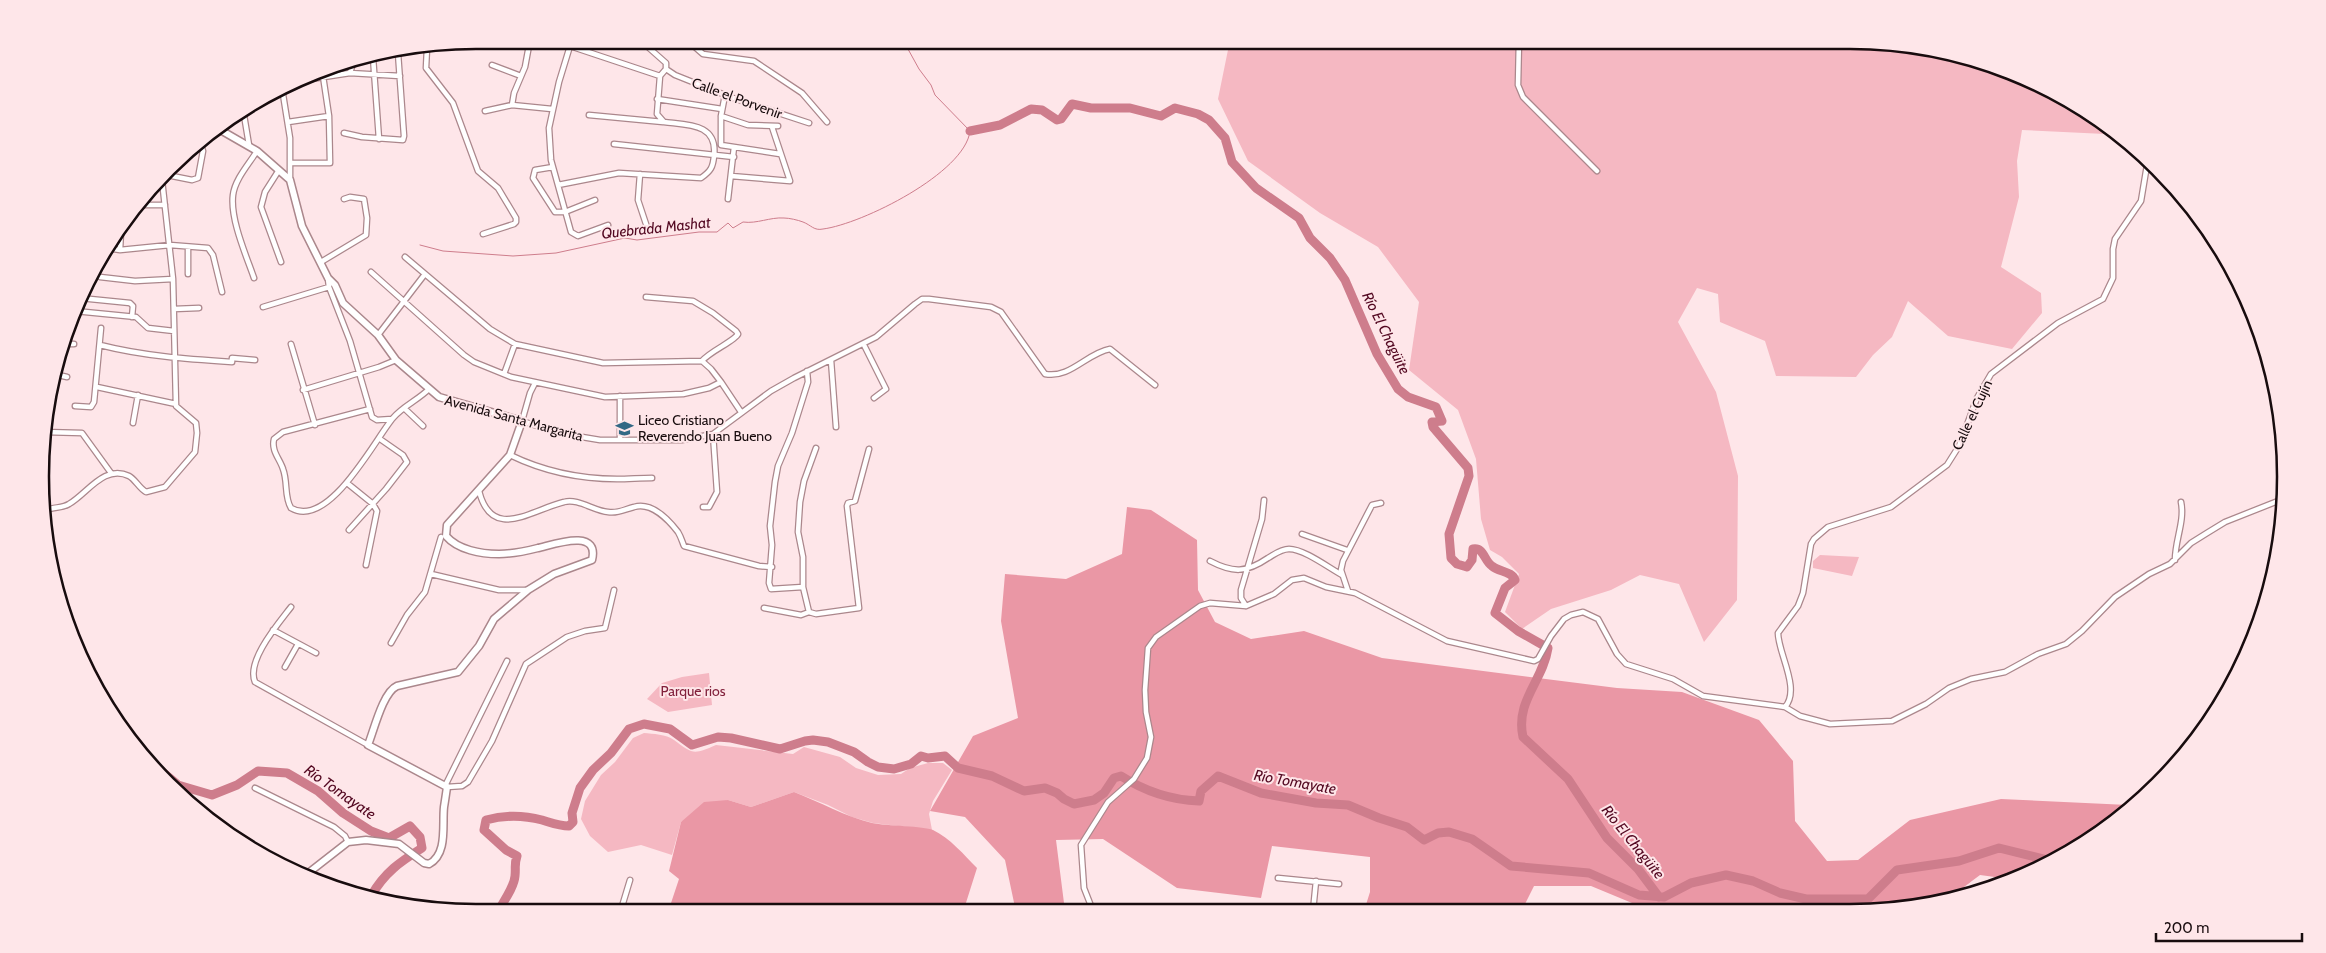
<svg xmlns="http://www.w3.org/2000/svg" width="2326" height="953" font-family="Cabin,sans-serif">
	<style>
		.green { fill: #f5b8c2 }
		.forest { fill: #ea97a5 }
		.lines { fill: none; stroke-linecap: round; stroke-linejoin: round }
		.stream { stroke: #ce7d8c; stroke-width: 1 }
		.river { stroke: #ce7d8c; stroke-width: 9 }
		.street-casing { stroke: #ab878c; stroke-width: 7 }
		.secondary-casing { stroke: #ab878c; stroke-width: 9 }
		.street { stroke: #fff; stroke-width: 4.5 }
		.secondary { stroke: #fff; stroke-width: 6 }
		.labels { text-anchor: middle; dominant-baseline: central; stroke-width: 4; stroke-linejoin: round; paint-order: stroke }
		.street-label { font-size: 14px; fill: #180c0e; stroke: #fee6e9 }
		.poi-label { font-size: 14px; fill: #180c0e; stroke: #fee6e9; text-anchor: start }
		.park-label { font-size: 14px; fill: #81203b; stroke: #fee6e9 }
		.water-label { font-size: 15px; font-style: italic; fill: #530821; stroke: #fee6e9 }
		.rim { fill: none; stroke: #180c0e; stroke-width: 2.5 }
	</style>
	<rect width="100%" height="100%" fill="#fee6e9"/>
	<path class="green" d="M1230,40H1849L1990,63L2067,98L2108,128L2105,134L2022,130L2017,161L2019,197L2001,267L2041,293L2042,313L2012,349L1948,336L1908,301L1892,337L1873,355L1856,377L1776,376L1765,341L1720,322L1718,294L1697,288L1678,322L1716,392L1738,476L1737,600L1704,642L1679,584L1640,575L1611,590L1551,609L1522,629L1505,612L1519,574L1502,557L1490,550L1481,519L1476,459L1458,410L1409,370L1419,302L1378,247L1320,213L1248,161L1218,99Z
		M1820,555L1859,557L1852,576L1813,568V561Z
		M709,673L712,705L668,712L647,699L662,683L682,677Z
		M644,733C653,734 666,734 674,740C693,754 693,755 716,745L793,754L804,747L840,757L856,768L878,775L901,774L910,768L928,763H943L952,770L933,801L929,814L932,830L873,823L852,817L828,805L794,792L751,807L728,800L681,822L672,855L641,845L608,852L590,836L581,819L585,801L601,775L615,762L633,738Z"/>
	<path class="forest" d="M1127,507L1151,510L1197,540L1198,590L1215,622L1251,639L1304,631L1382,658L1617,688L1682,692L1759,720L1793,761L1795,821L1827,861L1858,860L1910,820L2001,799L2128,805L2132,808L2017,880L1980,875C1966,885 1950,900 1933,902C1913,905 1910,899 1891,909L1632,910V903L1591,886H1534L1522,910H1431L1401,907L1400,911H1364L1370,892V857L1272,846L1261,898L1177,888L1103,839L1056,840L1065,911L1016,912L1005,860L965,817L930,811L973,736L1018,718L1001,621L1005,574L1066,579L1122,554Z
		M794,792C820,802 846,817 872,823C887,826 924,826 933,830C950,838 964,855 977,868L964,909L960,912H668L679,879L669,871L681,822L704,802L728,800L751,807Z"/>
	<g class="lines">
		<path class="stream" d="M420,245L443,251L513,256L556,253L625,238L637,240L699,232H717L728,223L733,228L743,222C757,224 770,217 784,218C789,218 798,220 803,222C811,225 814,231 823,229C862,224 965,173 970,131L935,95L931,85L919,69L903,40"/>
		<path class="river" d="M970,131L1000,125L1031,109L1042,110L1057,120L1061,119L1072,104L1091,108H1130L1161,116L1175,108L1198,114L1209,120L1225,138L1232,162L1256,188L1299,218L1310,238L1330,258L1345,280L1377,354L1398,389L1408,397L1436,407L1442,421L1432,422L1433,427L1468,468L1469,476L1449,534L1451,558L1457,564L1467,567L1472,560L1473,549C1484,547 1484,561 1492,566C1499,572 1512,571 1515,580L1505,588L1495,613L1518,631L1548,648C1543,681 1515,701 1523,737L1568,779L1607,838L1638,869L1659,897
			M142,755L178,785L212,795L237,785L258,771L287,773L318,791L343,813L371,831L389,838L410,826L420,837L422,848C400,862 385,872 371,896
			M497,913C503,902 514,888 515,876C516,867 514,865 517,856L506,850L484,830L486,820C504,815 523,815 542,820C552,823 559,826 569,826L573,822L572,813L580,788L593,770L611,753L629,729L644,724L670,729L692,745L718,737L731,738L780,749L805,741L813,740L828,742L854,752L868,762L878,767L894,769L911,764L921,756L928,758L945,756L958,768L992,776L1024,791L1045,788L1057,793L1064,799L1074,804L1094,800L1104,793L1114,778L1121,776C1146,792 1170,800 1199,801L1201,791L1218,776L1261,793L1316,803L1348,805L1379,818L1407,827L1424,840L1438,833L1449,832L1472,839L1511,866L1589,873L1639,895L1664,897L1691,883L1726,875L1753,881L1780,893L1806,899H1868L1897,870L1959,861L1999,848L2048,860"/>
		<defs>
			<path id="street" d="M545,40L570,46L660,76L666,69V63L640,40
				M687,40L703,54L754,61L802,93L827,122
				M1519,40L1518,85L1523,97L1597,171
				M570,46L559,82L549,128L551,160L571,232L578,236L608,225
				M427,48L426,68L453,103L478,171L498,188L516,218V222L514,224L483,234
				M373,57L379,139
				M492,65L521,76
				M666,69L675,75L730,97L809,123
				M350,73L354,60
				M298,81L350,73L400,76
				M282,88L290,138V180
				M725,95L721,116V145L780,154
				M657,99L722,109
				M512,105L514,93L525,67L530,40
				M243,109L249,145
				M485,111L512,105L552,109
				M589,115L663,122
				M721,116L748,125L778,126
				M288,122L329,116
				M344,133L362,137L403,140L404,136L398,53
				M614,144L734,157
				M291,163H330L329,116L323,76
				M553,167L535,170L533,178L555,212H565L595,200
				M279,170L265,192L261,207L281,262
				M640,174L638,200L647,227
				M167,175L192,180L198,178L203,151L202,148L194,145
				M731,176L790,181L772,127
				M558,185L619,173L701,178C711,171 713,167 714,156C718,123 687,125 664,122L657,114L660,76
				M728,199L734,147
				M142,205H165
				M188,247V274
				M107,248L120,250L170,245L208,248L213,255L222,292
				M120,250L121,231
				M405,257L490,329L515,344L603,363L702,361
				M321,262L366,235L367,218L364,199L350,197L344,199
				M371,272L464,355L474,362L511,377L605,397L683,394L709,388L721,382L711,369L702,361C710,351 735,341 738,334L736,331L713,313L693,301L646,297
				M100,277L135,281L173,279
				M254,278C246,255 230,219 233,195C235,179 249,164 257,151
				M328,279L329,287L350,341L372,417L377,420L392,419
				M80,298L130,303L133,306L132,317
				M263,307L329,287
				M174,309L199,308
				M75,311L136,317L148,328L174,331
				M378,335L425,274
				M61,344H74
				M291,344L315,425
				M100,345C143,356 187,359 232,362V358L255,360
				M864,345L886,389L874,398
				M831,360L836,427
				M54,374L67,377
				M504,374L515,344
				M721,382L741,412
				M535,383L530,393L522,421L558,433L600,440H682L713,434L771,391L794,378L876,337L915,304L922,299H929L991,307L1001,312L1045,374C1070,379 1087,353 1110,349L1155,385
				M97,387L176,404
				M303,390L379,367L396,360
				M75,406L91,407L94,402L101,328
				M404,408L423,426
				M370,409L283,432L274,439C271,451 280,459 283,469C288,482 284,497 291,508C329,530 375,439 393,418C403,406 418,400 429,389
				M133,423L138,395
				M44,432L82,433L111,473
				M620,440V396
				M510,455C543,471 580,479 617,479C629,479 640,478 652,478
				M347,483L373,504L377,511L366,565
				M479,491C492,542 531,510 564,502C578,498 594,511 608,512C618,514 625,509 634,507C651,502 668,519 678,532C681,537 682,541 684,546L759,566L772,567
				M703,507H709L717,492L713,434
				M47,510C54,507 63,508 69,504C87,494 104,464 129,476C135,479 139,488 146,492L165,487L195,452L197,433L196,423L176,406L173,279L162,180
				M349,530L386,489L407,462L403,455L380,439
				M1302,534L1347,550
				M2175,560C2175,540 2185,521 2181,502
				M1210,561C1233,573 1246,573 1268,558C1275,554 1281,549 1289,549C1304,549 1329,568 1342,575
				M431,574L499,590H527
				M803,587L771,589L769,583L772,545L770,526L775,482L778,466L792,433L808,382L807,371
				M1348,591L1341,570L1343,561L1372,505L1381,503
				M1246,606L1241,598V590L1262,519L1264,500
				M291,607C278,624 246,661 255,682L368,745
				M764,608L801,615L809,612L816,614L859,608L847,506L848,503L855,501L869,449
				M809,612L803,587V557L798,532L800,502L804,481L816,448
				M273,630L316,653
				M391,643L407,615L425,592L441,537
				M285,667L298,644
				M1785,707C1801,689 1778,653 1778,633L1798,606L1803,593L1811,544L1814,539L1828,527L1891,507L1947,465L1959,446L1977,398L1991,374L2058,323L2103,299L2113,278V249L2115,239L2141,201L2148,159
				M445,786L507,661
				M447,787L462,786L468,782L492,741L526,664L567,637L585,631L605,628L614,590
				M255,788L334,827L345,836L348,842
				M1278,878L1339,884
				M1275,910L1287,911
				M1612,910V907
				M1093,911L1084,888L1081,845L1108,802L1134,779L1147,758L1151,737L1146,712L1145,690L1148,648L1156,637L1200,606L1210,603L1246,606L1274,594L1292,580L1304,578L1326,587L1355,593L1447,641L1534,661L1538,659L1551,636L1564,619L1571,615L1583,612L1598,619L1617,654L1626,664L1673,679L1703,696L1785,707L1800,716L1830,724L1892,721L1926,704L1949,688L1971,679L2005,672L2038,654L2066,644L2082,631L2115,597L2149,574L2170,564L2191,543L2207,533L2225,522L2283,499
				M1313,911L1316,881
				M620,913L630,880"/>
			<path id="secondary" d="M217,128L257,151L290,180L302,226L328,278L335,285L343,303L378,335L396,360L439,397L522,421L510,455L447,525L446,536C458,550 481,554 499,554C512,554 526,551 538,548C552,545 600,527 592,560L554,574L528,590L494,619L479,646L458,672L397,686C383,692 374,730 368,745L447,787C446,794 445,801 444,807C442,825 448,854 429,864L424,863L399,844L366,840L348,842L307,874"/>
		</defs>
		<use href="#street" class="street-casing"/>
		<use href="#secondary" class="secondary-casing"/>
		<use href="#street" class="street"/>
		<use href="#secondary" class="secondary"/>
	</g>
	<defs>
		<symbol id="school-bare" viewBox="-9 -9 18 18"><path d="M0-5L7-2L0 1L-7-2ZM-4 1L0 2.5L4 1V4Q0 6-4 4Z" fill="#336985" stroke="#fee6e9" stroke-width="2.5" paint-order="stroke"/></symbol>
	</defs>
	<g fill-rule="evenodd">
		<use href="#school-bare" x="612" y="416" width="25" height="25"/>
	</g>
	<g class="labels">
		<g class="street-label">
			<text transform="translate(737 98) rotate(20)">Calle el Porvenir</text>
			<text transform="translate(1972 415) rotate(-65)">Calle el Cujín</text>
			<text transform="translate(514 418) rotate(15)">Avenida Santa Margarita</text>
		</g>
		<g class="poi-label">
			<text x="638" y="420">Liceo Cristiano<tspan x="638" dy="16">Reverendo Juan Bueno</tspan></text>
		</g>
		<g class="park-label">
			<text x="693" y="691">Parque rios</text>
		</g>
		<g class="water-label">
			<text transform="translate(656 228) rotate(-6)">Quebrada Mashat</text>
			<text transform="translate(1386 333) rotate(64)">Río El Chagüite</text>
			<text transform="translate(1295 782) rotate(10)">Río Tomayate</text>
			<text transform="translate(340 792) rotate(35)">Río Tomayate</text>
			<text transform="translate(1633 842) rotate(51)">Río El Chagüite</text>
		</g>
	</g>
	<path d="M0 0H2326V953H0ZM476 49H1850A427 427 0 0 1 2277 476V477A427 427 0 0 1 1850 904H476A427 427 0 0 1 49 477V476A427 427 0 0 1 476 49Z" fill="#fee6e9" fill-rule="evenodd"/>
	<path class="rim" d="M476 49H1850A427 427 0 0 1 2277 476V477A427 427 0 0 1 1850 904H476A427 427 0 0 1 49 477V476A427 427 0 0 1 476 49Z"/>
	<path d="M2156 933v8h146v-8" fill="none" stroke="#180c0e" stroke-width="2.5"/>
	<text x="2164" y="933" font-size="15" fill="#180c0e" stroke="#fee6e9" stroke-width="4" paint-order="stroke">200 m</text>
</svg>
